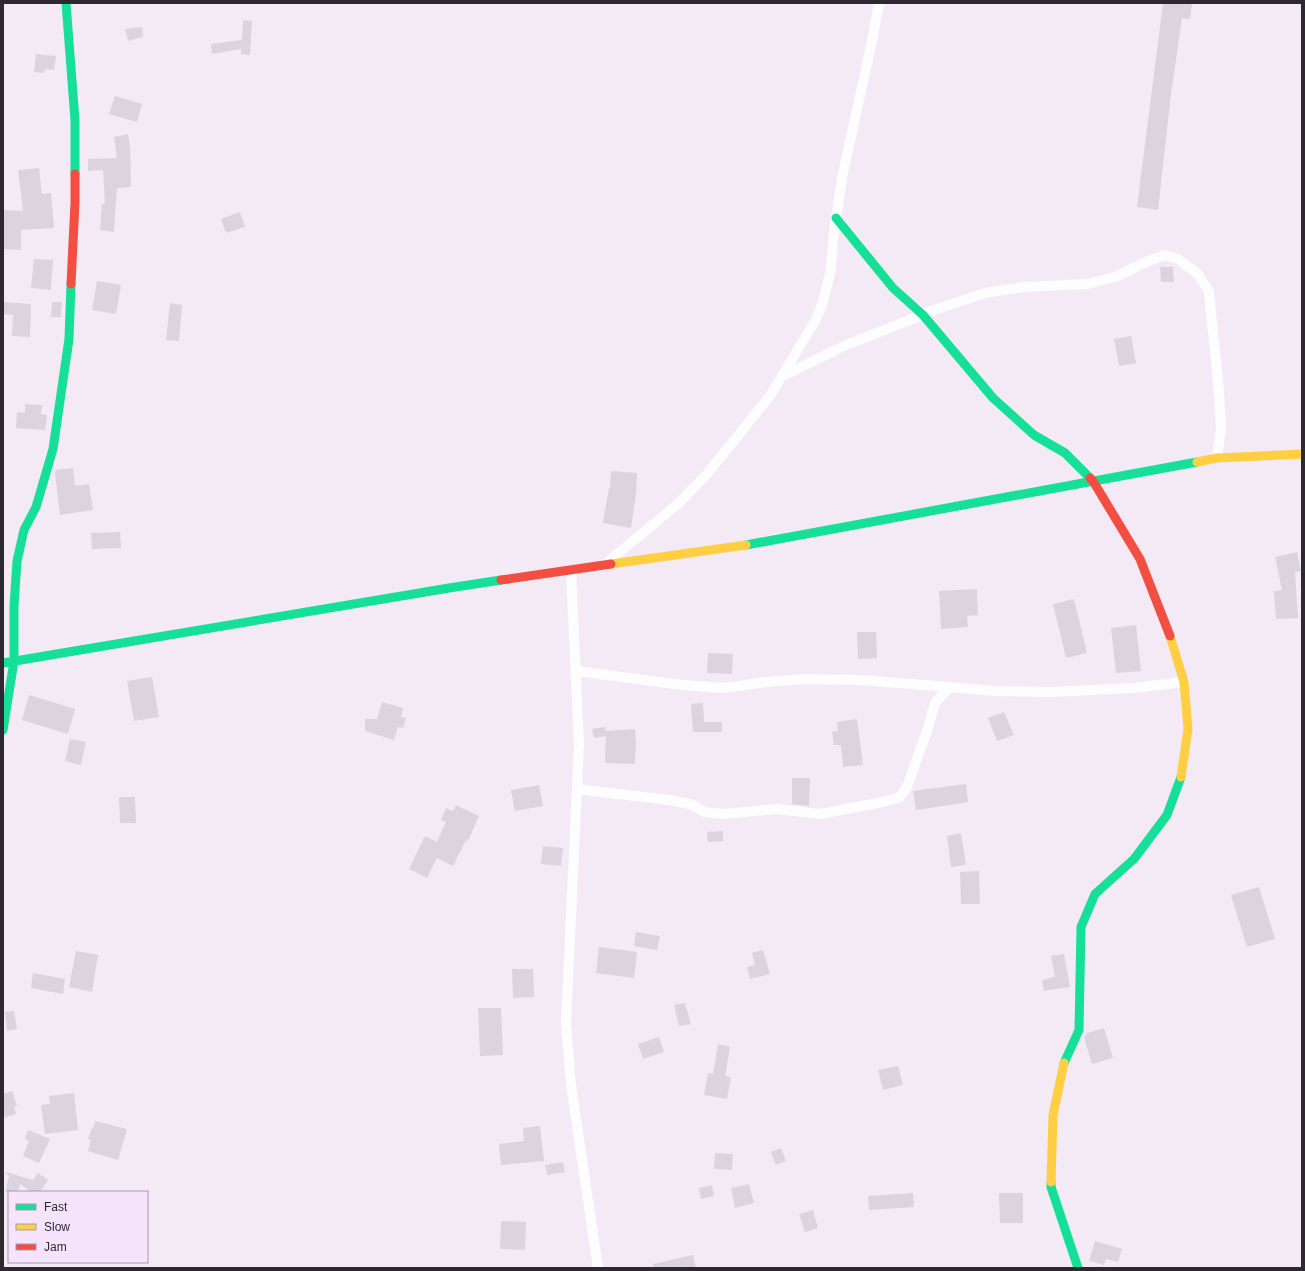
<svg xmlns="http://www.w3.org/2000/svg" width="1305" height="1271" font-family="Helvetica,sans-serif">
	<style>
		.building { fill: #dbd3de }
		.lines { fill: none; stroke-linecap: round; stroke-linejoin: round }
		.street { stroke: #fdfcfe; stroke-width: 10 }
		.fast { stroke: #16e098; stroke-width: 9 }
		.slow { stroke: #ffcf43; stroke-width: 9 }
		.jam { stroke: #f24e42; stroke-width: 9 }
	</style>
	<rect width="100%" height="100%" fill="#f3eaf6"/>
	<path class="building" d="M1163,3H1192L1190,19L1182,18L1171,94L1158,210L1137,207Z
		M243,20L252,21L250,55L241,54V49L212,54L211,44L242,40Z
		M142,27L143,37L128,41L125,29Z
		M36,54L56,56L54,70L45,69L44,73L34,72Z
		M115,96L142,104L137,122L109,114Z
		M128,134L130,147L131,187L117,188L114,232L100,230L102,204H105L103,170L88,171V159L117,158L114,137Z
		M39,168L42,194L51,193L54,228L21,230V250L3,249L4,210L23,211L18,170Z
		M240,212L245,227L226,233L221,219Z
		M34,259L53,260L51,290L31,288Z
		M1160,267H1173L1174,282H1161Z
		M97,281L121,285L116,314L92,310Z
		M3,302L31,304L30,337L12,336L13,315L3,314Z
		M52,302H62L61,317H51Z
		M170,303L182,305L179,341L166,340Z
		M1131,336L1136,363L1119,366L1114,339Z
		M25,404L42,405L41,414L47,415L45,430L16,428L17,412L25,413Z
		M73,468L75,486L89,484L93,510L60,515L55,473L56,470Z
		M611,471L637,473L636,493L631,528L603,523L609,488H610Z
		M120,532L121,548L92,549L91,533Z
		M1297,552L1301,571L1295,572L1298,618L1276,619L1274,591L1282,590L1275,557Z
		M977,589L978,615L967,616L968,627L941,629L939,591Z
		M1074,599L1087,653L1066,658L1053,604Z
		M1136,625L1141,671L1116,673L1111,628Z
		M857,632H876L877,658L858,659Z
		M708,653L733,654L732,674L707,673Z
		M152,677L159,717L134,721L127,681Z
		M29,695L75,709L68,734L22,720Z
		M382,702L403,708L401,717L406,718L403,728L398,727L394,740L365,731V719H377Z
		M703,703L704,722H722V732H693L691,704Z
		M1004,712L1014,735L997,741L988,718Z
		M857,719L863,765L843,767L841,745H834L832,732L838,731L837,722Z
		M605,727L606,731L635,729L636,741L635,764L605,763L606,736L594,738L592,729Z
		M70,739L86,742L81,765L65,761Z
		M792,778H810L809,806L792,804Z
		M966,784L968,802L916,810L913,791Z
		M539,785L543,806L515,811L511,790Z
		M119,797H135L136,823H120Z
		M456,805L479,816L468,841L466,840L453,866L437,858L427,878L409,869L425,836L437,842L446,822L441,820L446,808L453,811Z
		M723,831V841L708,842L707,832Z
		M961,833L966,865L951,867L947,836Z
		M543,846L563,848L561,866L541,864Z
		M979,871L980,904H961L960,872Z
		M1259,887L1275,939L1247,947L1231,895Z
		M636,932L660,936L657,950L634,946Z
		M599,947L637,952L634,978L596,973Z
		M763,950L770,974L750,979L747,967L755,965L752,953Z
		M76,951L98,955L92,992L69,987Z
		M1064,954L1070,987L1044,991L1042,980L1055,977L1051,956Z
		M512,969H533L534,997L513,998Z
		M33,973L65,979L63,994L31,988Z
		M685,1003L691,1024L679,1026L674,1005Z
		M478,1008H501L503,1055L480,1056Z
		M14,1011L17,1029L7,1031L5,1012Z
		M1104,1028L1113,1058L1092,1064L1084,1038L1087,1033Z
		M659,1037L664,1052L643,1059L638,1044Z
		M718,1044L730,1047L725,1076L731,1077L727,1099L704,1095L708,1073L713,1074Z
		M898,1066L903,1085L883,1090L878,1070Z
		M12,1091L17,1106L14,1107L16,1114L3,1118V1094Z
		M74,1093L78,1130L45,1134L41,1105L50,1104L49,1096Z
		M95,1121L127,1129L118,1160L88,1151L91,1140L88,1139L92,1128H93Z
		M540,1126L544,1161L501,1165L499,1144L524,1141L523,1128Z
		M28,1130L50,1139L39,1163L23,1156L29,1141L25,1139Z
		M781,1148L786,1161L776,1165L771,1152Z
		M715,1153L733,1154L732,1170L714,1169Z
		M563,1162L565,1172L547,1175L545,1165Z
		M6,1172L33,1180L38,1173L48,1180L40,1192H31L20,1184L18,1192H5L9,1176L6,1173Z
		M749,1184L754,1203L735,1208L731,1188Z
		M712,1185L714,1196L701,1199L699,1188Z
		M913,1193L914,1207L869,1210L868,1196Z
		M999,1193H1023V1223H1000Z
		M813,1210L818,1228L805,1232L799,1214Z
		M501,1221L526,1222L525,1250L500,1249Z
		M1095,1241L1122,1249L1118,1262L1106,1259L1104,1265L1089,1261Z
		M693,1255L696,1268H654L653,1264Z"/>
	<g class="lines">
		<path class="street" d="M783,376L844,346L940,308L985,293L1023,287L1087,284L1115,277L1146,262L1165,255L1178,259L1198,274L1209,292L1219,392L1221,428L1217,458
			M604,565L679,503L707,474L770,396L815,321L822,305L827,286L831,269L833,240L842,178L872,41L879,3
			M571,570L579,745L566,1024L571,1085L598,1268
			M576,671L682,685L726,688L765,682L805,679L859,680L937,686L995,691L1051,692L1134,688L1184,682
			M577,789L669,800L690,804L705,812L723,814L777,809L820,814L883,802L899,798L907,787L928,728L935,703L950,687"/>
		<path class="fast" d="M66,3L75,120V174
			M836,218L893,288L923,315L993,398L1034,435L1065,453L1090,478
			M746,545L1197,462
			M3,663L449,588L501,580
			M3,730L14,661V606L17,561L24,530L36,507L53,449L69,339L71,284
			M1064,1063L1079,1030L1081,927L1095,894L1134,859L1167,815L1181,777
			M1051,1182V1187L1078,1268"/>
		<path class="slow" d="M1197,462L1217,458L1302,454
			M611,564L746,545
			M1170,636L1184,682L1188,729L1181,777
			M1051,1182L1053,1115L1064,1063"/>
		<path class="jam" d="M71,284L75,203V174
			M1090,478L1093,481L1140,559L1170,636
			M501,580L611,564"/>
	</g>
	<rect width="1305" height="1271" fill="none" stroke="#2e2831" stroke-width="8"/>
	<rect x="8" y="1191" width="140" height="72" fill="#f5e4fc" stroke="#a599ab"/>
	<rect x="16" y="1204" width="20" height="6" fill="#16e098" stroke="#a599ab"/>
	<text x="44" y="1211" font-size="12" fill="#2e2831">Fast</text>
	<rect x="16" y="1224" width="20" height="6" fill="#ffcf43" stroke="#a599ab"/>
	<text x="44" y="1231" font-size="12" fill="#2e2831">Slow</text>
	<rect x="16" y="1244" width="20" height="6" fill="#f24e42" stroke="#a599ab"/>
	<text x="44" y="1251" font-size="12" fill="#2e2831">Jam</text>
</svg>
